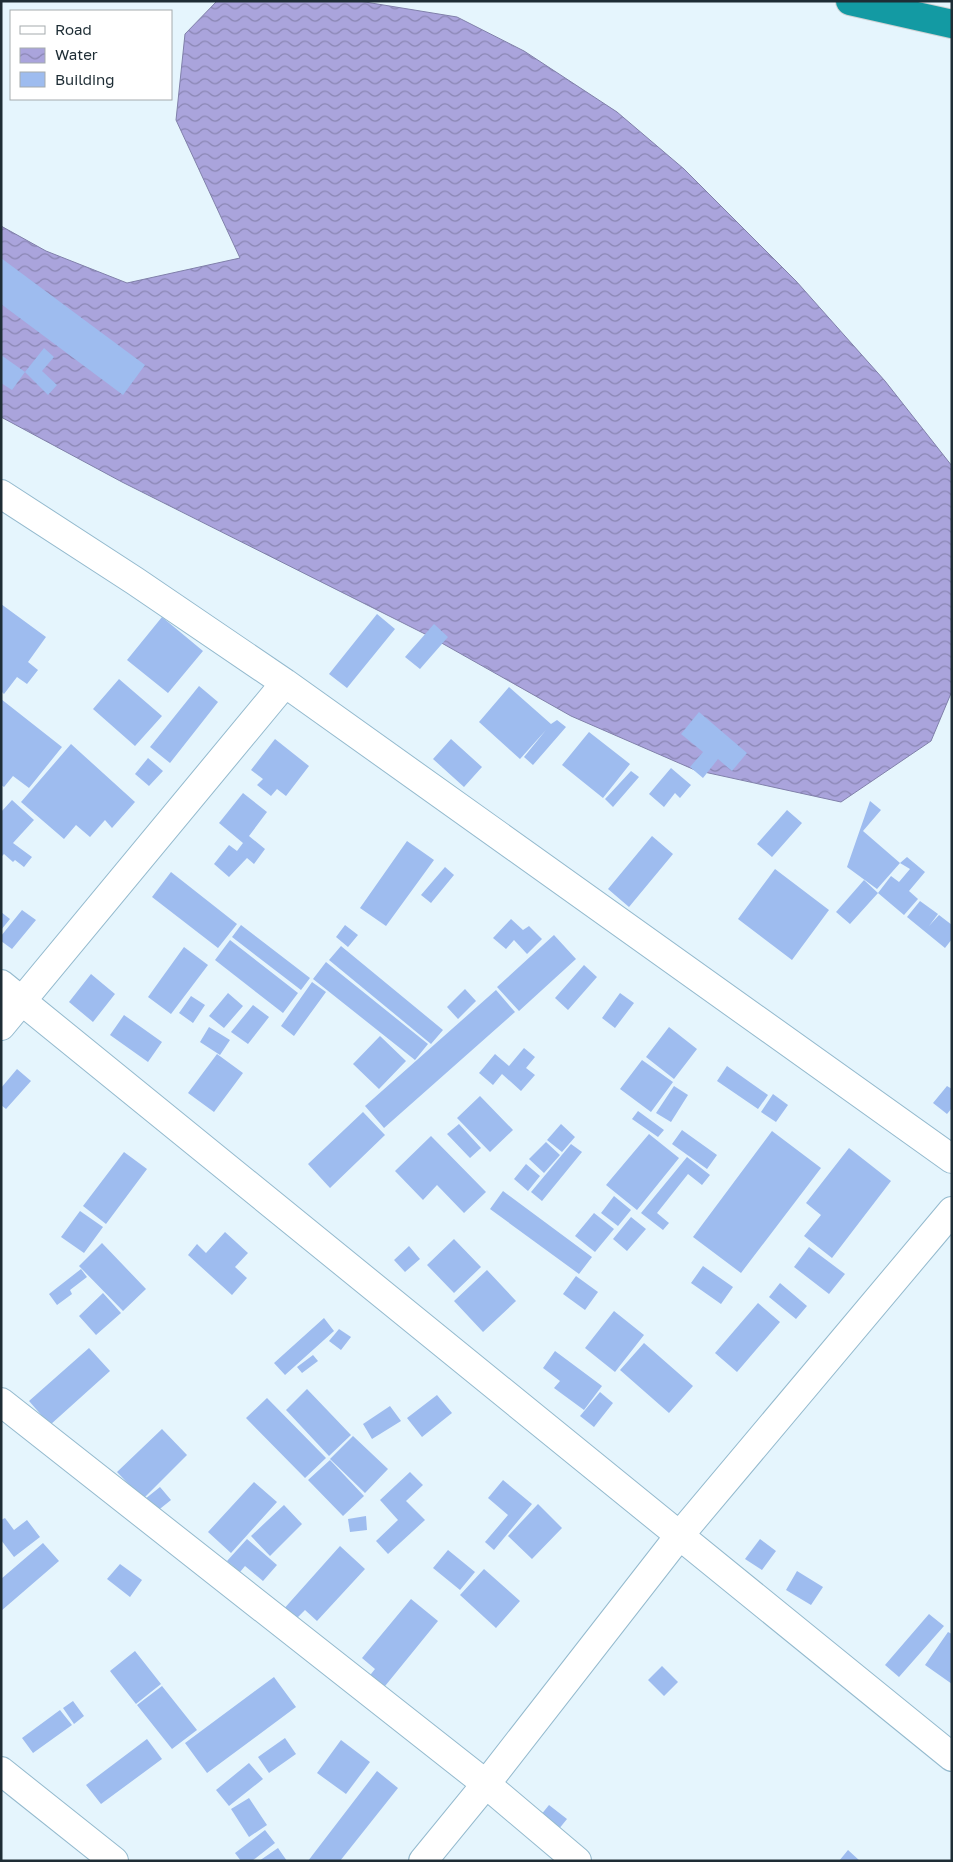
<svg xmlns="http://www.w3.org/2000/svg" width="953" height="1862" font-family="'Golos Text',sans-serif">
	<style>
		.water { fill: url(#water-waves); stroke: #8080aa }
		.building { fill: #9ebcef }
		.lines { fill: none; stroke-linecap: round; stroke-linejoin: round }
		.minor-casing { stroke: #94bace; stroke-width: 30 }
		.highway-casing { stroke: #ced1d3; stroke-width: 30 }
		.minor { stroke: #fff; stroke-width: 28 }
		.highway { stroke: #139aa3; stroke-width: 28 }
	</style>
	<defs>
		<pattern id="water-waves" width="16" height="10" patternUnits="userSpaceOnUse" patternTransform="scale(1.25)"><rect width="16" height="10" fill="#aaa4dc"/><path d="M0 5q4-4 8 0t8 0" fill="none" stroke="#8a86b3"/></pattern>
	</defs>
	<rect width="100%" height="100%" fill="#e5f5fd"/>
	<path class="water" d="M217,1H359L457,17L524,51L617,112L684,169L796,281L885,381L952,466V691L931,741L841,802L695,770L571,716L431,637L122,482L1,417V226L46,251L127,283L240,258L176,120L185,34Z"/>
	<path class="building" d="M1,258L145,365L123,395L1,304Z
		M44,348L54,357L42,371L57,385L48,395L25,372Z
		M1,355L25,372L12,390L1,383Z
		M1,604L46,637L28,662L38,670L27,684L17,677L4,694L1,691Z
		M377,614L395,629L347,688L329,674Z
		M162,617L203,651L168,693L127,660Z
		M434,624L448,637L420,669L405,657Z
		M119,679L162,716L135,746L93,709Z
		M199,686L218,702L170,763L150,747Z
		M509,687L551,724L557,720L566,727L533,765L524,757L546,730L520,759L479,722Z
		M1,699L62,747L29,788L13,776L4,787L1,785Z
		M699,712L747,753L732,771L718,759L703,778L690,767L703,752L681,734Z
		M589,732L630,764L603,798L562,765Z
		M275,739L309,766L286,796L277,789L271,796L257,785L263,779L251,770Z
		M451,739L482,767L464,787L433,759Z
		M71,744L135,802L112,828L105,820L90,837L76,825L64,839L21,802Z
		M148,758L163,771L149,786L135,774Z
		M671,768L691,785L680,798L675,793L664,807L649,794Z
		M631,771L639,777L613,807L605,799Z
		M243,793L267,812L249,836L265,849L254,864L247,858L229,877L214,864L229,845L237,851L243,843L219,823Z
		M12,800L34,820L13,843L32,857L24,867L15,860L13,862L4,854L1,857V812Z
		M870,801L881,810L863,831L900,863L877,889L847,867Z
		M787,810L802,823L772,857L757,844Z
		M652,836L673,854L629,907L608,889Z
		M407,841L434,860L386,926L360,908Z
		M907,857L925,872L909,891L918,899L904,915L878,893L891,876L899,882L910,869L900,863Z
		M445,867L454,875L431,903L421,895Z
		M775,869L829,910L792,960L738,919Z
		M171,872L237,924L218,948L152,897Z
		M864,880L878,893L850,924L836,912Z
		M920,901L938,914L929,926L939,915L952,925V939L945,948L907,917Z
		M22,910L36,920L12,949L1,941V936Z
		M1,912L10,919L1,930Z
		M511,919L523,930L529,926L542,939L527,954L514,940L506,949L493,938Z
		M241,925L310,978L301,990L232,937Z
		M345,925L358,935L348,947L336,937Z
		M554,935L576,959L519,1011L497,987Z
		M230,940L298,993L283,1013L215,960Z
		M341,946L443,1030L431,1044L329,960Z
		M184,947L208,965L171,1014L148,997Z
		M326,962L428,1044L415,1060L313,979Z
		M584,965L597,977L568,1010L555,998Z
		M91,974L115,994L93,1022L69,1002Z
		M312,982L326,992L294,1036L281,1026Z
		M465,989L476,1001L458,1019L447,1007Z
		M496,990L515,1012L384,1128L365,1106Z
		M228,993L243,1006L224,1028L209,1016Z
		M620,993L634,1003L615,1028L602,1018Z
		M191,996L205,1005L193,1023L179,1013Z
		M253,1005L269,1017L248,1044L231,1032Z
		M124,1015L162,1042L148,1062L110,1035Z
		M209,1027L230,1040L220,1055L200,1042Z
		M669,1027L697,1049L674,1079L646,1057Z
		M380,1036L406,1061L379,1089L353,1064Z
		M524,1048L535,1057L526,1068L535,1075L521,1091L502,1074L493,1085L479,1073L495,1054L509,1066Z
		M217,1054L243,1073L214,1112L188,1093Z
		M642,1060L673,1082L651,1112L620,1089Z
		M727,1066L768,1095L758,1109L717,1081Z
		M17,1069L31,1081L6,1109L1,1105V1088Z
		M674,1086L688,1095L671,1122L656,1113Z
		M947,1086L952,1089V1108L947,1114L933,1103Z
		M773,1094L788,1105L776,1122L761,1112Z
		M480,1096L513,1130L490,1152L457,1118Z
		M638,1111L664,1130L658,1137L632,1119Z
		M363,1112L385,1135L330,1188L308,1164Z
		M459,1124L481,1148L470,1158L447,1134Z
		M561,1124L575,1137L562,1152L547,1140Z
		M682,1130L717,1155L707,1169L672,1144Z
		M772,1131L821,1168L741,1273L693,1237Z
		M649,1134L679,1158L637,1210L606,1185Z
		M431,1136L486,1192L464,1213L437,1185L423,1200L395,1171Z
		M546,1142L560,1155L544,1173L529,1159Z
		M571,1144L582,1152L542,1201L531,1192Z
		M849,1148L891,1181L832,1258L804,1236L821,1215L806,1203Z
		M124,1152L147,1169L106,1224L83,1206Z
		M687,1157L710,1175L702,1185L688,1174L657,1213L669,1223L663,1230L641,1213Z
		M526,1164L540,1176L528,1191L514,1179Z
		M503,1191L592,1257L579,1274L490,1209Z
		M614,1196L631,1210L618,1226L601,1213Z
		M80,1211L103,1227L84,1253L61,1237Z
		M594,1213L614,1229L595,1252L575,1236Z
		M631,1217L646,1229L627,1251L613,1239Z
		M225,1232L248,1253L235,1267L247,1278L232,1295L188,1255L197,1244L206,1253Z
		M454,1239L481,1267L454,1293L427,1265Z
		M102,1243L146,1289L123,1311L79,1266Z
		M409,1246L420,1259L405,1272L394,1260Z
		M809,1247L845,1274L829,1294L794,1267Z
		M703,1266L733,1287L721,1304L691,1283Z
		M81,1269L87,1277L70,1290L72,1294L57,1305L49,1294Z
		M487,1270L516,1301L483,1332L454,1301Z
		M576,1276L598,1292L585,1310L563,1294Z
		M780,1283L807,1306L796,1319L769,1297Z
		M103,1293L121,1313L96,1335L79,1316Z
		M758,1303L780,1322L737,1372L715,1353Z
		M614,1311L644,1335L615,1372L585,1348Z
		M324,1318L334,1331L285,1375L274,1363Z
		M339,1329L351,1337L341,1350L329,1341Z
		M644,1343L693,1386L669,1413L620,1370Z
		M89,1348L110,1371L50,1425L29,1401Z
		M555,1351L602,1386L584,1410L554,1388L560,1381L543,1368Z
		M313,1355L318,1361L302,1373L297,1367Z
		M307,1389L351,1435L329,1456L286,1410Z
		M600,1392L613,1403L594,1427L580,1416Z
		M437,1395L452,1413L422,1437L407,1418Z
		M267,1398L326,1458L305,1478L246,1418Z
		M390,1406L401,1421L372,1439L363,1424Z
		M162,1429L187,1455L143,1499L117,1472Z
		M353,1436L388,1469L365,1493L330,1459Z
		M330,1460L364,1496L343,1516L308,1480Z
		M410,1472L423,1485L406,1501L425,1520L388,1554L376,1541L398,1520L380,1500Z
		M503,1480L532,1504L494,1550L485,1542L508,1515L488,1498Z
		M254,1482L277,1502L231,1553L208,1532Z
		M160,1487L171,1500L156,1512L145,1499Z
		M538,1504L562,1528L532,1559L508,1536Z
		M284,1505L302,1524L270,1556L251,1536Z
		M366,1516L367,1530L350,1532L348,1519Z
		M5,1518L14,1530L27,1520L40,1537L14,1557L1,1540V1520Z
		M247,1539L277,1565L263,1581L245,1566L240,1572L227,1561Z
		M760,1539L776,1551L762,1570L745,1559Z
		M43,1543L59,1561L1,1611V1579Z
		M340,1546L365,1569L317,1621L305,1610L294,1621L282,1611Z
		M448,1550L475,1572L460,1590L433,1568Z
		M120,1564L142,1580L130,1597L107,1579Z
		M484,1569L520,1601L496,1628L460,1595Z
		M797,1571L823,1587L811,1605L786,1590Z
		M411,1599L438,1621L381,1691L367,1679L375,1669L362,1658Z
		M929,1614L944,1626L899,1677L885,1665Z
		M948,1632L952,1634V1684L925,1665Z
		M135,1651L161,1684L136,1704L110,1671Z
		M662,1666L678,1682L664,1696L648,1680Z
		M274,1677L296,1707L207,1773L185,1743Z
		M162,1686L197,1730L172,1749L137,1705Z
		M73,1701L84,1716L74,1724L63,1708Z
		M60,1710L72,1725L33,1753L22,1738Z
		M285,1738L296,1754L269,1773L258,1757Z
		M147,1739L162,1759L101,1804L86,1785Z
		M341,1740L370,1762L346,1794L317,1773Z
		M249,1763L263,1779L229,1806L216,1790Z
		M377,1771L398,1788L340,1861H308Z
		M249,1798L267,1825L249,1837L231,1809Z
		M549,1805L567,1819L554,1835L536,1821Z
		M265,1830L275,1843L252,1861H241L235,1853Z
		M278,1848L287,1861H259Z
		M848,1850L860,1861H839Z"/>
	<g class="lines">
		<defs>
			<path id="minor" d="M1,494L135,581L285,683L952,1159
				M1,984L952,1757
				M1,1026L285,683
				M1,1402L486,1784L577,1861
				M1,1771L114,1861
				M423,1861L486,1784L679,1536L952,1211"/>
			<path id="highway" d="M850,1L952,24"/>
		</defs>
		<use href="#minor" class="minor-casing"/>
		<use href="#highway" class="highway-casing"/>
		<use href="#minor" class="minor"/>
		<use href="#highway" class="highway"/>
	</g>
	<rect width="953" height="1862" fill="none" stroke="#1e2d35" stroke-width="5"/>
	<rect x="10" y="10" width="162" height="90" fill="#ffffff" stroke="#a5abae"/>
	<rect x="20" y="26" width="25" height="8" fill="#ffffff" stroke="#a5abae"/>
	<text x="55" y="35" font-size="15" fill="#1e2d35">Road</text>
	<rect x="20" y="48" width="25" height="15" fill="url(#water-waves)" stroke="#a5abae"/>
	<text x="55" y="60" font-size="15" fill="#1e2d35">Water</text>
	<rect x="20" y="72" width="25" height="15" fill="#9ebcef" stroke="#a5abae"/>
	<text x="55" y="85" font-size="15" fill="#1e2d35">Building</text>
</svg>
